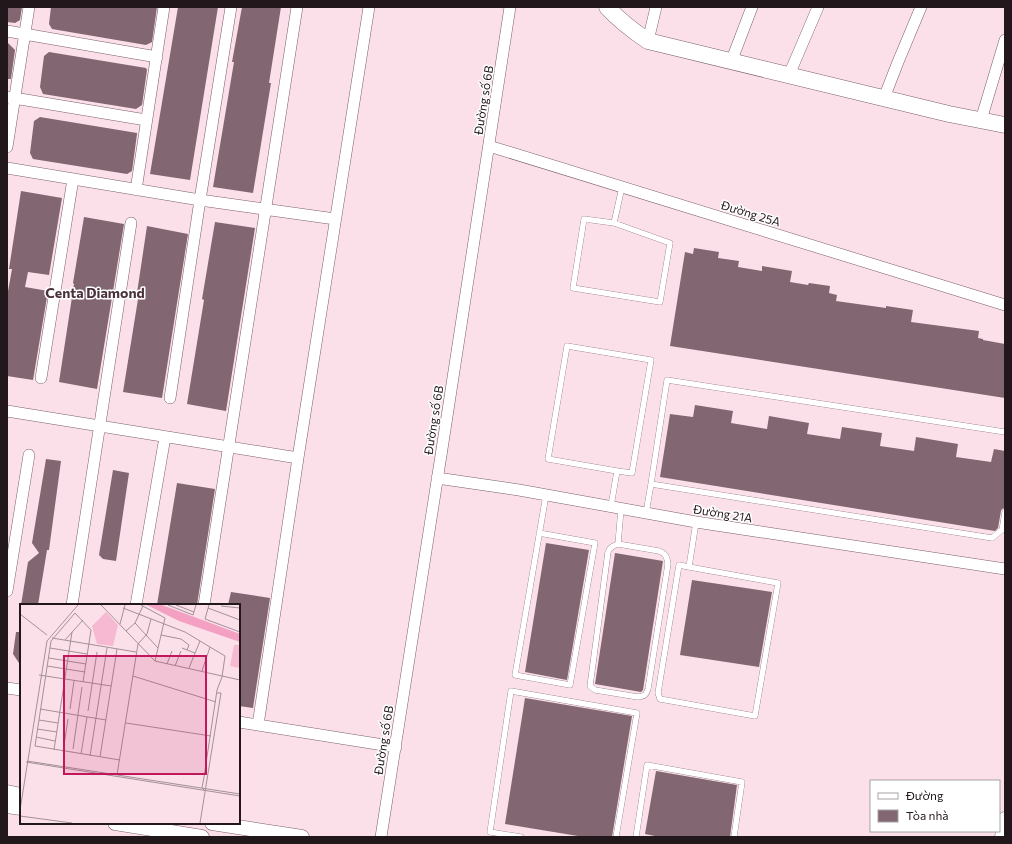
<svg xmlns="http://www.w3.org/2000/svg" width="1012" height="844" font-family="Commissioner,sans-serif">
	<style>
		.building { fill: #826671 }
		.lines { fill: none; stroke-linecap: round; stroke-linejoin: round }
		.service-casing { stroke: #7c5f6a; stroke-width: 6 }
		.minor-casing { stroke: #7c5f6a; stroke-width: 12 }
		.tertiary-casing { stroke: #7c5f6a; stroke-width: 15 }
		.secondary-casing { stroke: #7c5f6a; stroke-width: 17 }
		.service { stroke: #fff; stroke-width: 5.5 }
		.minor { stroke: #fff; stroke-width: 11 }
		.tertiary { stroke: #fff; stroke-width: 14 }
		.secondary { stroke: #fff; stroke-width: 16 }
		.labels { text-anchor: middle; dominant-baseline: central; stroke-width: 3; stroke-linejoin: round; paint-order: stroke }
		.street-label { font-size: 12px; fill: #22171b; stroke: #fff }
		.quarter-label { font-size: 14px; font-weight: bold; fill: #4a313b; stroke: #fff }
		.inset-road { fill: none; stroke: #a49097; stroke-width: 1 }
		.view { fill: #c2185b; fill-opacity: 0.15; stroke: #c2185b; stroke-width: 2 }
		.inset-edge { fill: none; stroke: #22171b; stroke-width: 2 }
	</style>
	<rect width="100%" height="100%" fill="#fbe0ea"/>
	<path class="building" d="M7,7H22L20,20L15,23L7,22Z
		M51,7H157L152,42L146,45L52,29L49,24Z
		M178,7H218L190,180L150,174Z
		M242,7H281L269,83H271L253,193L213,187L234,62H232Z
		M7,42L15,50L11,79H7Z
		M49,52L146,68L147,70L142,105L136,109L43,94L40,87L44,56Z
		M40,117L137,133V134L132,171L127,174L33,159L30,153L34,121Z
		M21,191L62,198L49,275L28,272L25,287L48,291L33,380L7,376V297L12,269H9Z
		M84,217L124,224L97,389L59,382L74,284L73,283Z
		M215,222L255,228L226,411L187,404L204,300L202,299Z
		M147,226L188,234L162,398L123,392L139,293H137Z
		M694,248L719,252L718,258L739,261L738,267L762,271V266L792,271L790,282L808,285L809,283L830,286L829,293L837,295L836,301L886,308V306L913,310L911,322L979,331L978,338L983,339V340L1005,344V398L670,346L685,252L693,254Z
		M695,405L733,411L731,423L767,429L769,416L809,423L807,434L840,439L842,427L882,433L880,446L914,451L916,437L958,444L956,457L991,462L994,449L1005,451V508L1002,509L1001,511L998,528L995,531L660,477L670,414L693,417Z
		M46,459L61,461L49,550H47L38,605H21L28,562L39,553L32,543Z
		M113,470L129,473L116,561L103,559L99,555Z
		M177,483L215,489L197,605H157Z
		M546,543L589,550L567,680L525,672Z
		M615,553L663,561L643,690L641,692L595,684Z
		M692,580L772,592L759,667L680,655Z
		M231,592L270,598L253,708L239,706V685L240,677H239V605H228Z
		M16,632H21V666L13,654Z
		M525,698L632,716L612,837H584L505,824Z
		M656,771L737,785L730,837H660L645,834Z"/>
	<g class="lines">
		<defs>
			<path id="service" d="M614,223L670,243L660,302L573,288L584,219L614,223L622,187
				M651,484L667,380L1005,432
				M611,506L617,471L548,459L567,346L651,360L632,473L617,471
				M646,513L651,484L992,538L1002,530L1005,512
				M539,533L595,543L570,685L515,675L546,495
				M618,544L659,551C666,554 667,557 668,564L648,689C646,695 645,696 638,697L595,690L590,686L608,552C610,547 613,546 618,544L621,509
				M689,567L778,583L755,716L660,699L658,693L679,565L689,567L696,522
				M521,837L490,832L511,691L637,713L616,837
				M636,837L647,765L742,782L734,837"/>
			<path id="minor" d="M7,31L157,57
				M648,41L656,7
				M731,62L752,7
				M789,75L818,7
				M8,97L146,120
				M884,98L898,62L921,7
				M981,120L1005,40
				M489,146L1005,305
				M7,147L29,7
				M7,168L200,200L335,219
				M136,190L164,7
				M41,378L73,179
				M170,398L200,200L231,7
				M7,411L298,458
				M437,478L519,490L696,522L1005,569
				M7,591L29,455
				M72,605L131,223
				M136,605L165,437
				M204,605L297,7
				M7,688L21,690
				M239,722L396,747
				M258,725L298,458L369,7
				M381,837L442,449L510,7"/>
			<path id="tertiary" d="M7,792L21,795
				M7,806L21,808
				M115,823L202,837
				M212,823L302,837
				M1002,837L1005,819"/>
			<path id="secondary" d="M607,7C619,20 633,31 648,41L949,114L1005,125"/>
		</defs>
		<use href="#service" class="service-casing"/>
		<use href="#minor" class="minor-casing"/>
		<use href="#tertiary" class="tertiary-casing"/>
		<use href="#secondary" class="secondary-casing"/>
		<use href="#service" class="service"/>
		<use href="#minor" class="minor"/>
		<use href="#tertiary" class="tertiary"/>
		<use href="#secondary" class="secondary"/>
	</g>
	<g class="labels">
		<g class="street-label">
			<text transform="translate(483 100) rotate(-81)">Đường số 6B</text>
			<text transform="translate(751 213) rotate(17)">Đường 25A</text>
			<text transform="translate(433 420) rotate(-81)">Đường số 6B</text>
			<text transform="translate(723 513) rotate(9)">Đường 21A</text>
			<text transform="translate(383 740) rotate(-81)">Đường số 6B</text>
		</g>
		<g class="quarter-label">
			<text x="95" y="292">Centa Diamond</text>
		</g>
	</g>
	<g transform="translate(20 604)">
		<rect width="220" height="220" fill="#fbe0ea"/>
		<path d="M86,8L98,21L93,42L77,40L72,22ZM214,41H220V64L210,62Z" fill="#f6b9d1"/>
		<path d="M127,1H142L220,30V38L159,17Z" fill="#f4a0c2"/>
		<path class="inset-road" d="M81,1L135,57L220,76M121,1L145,14L135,57M148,1L173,11L176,1M156,1L174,8M189,1L185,15L220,28M201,2L220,4M103,4L165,28L205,52L202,73L197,86L184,173L182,184L185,187M188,4L220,16M0,10L27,31M115,19L138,44M100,20L105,1M106,27L115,19L123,2M141,31L161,35L169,41L167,46M32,34L116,48M45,36L63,16M30,44L67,50M162,44L175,49M29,54L66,60M147,60L152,47M27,62L65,68M155,62L161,47M169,64L180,37M182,67L190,43M19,71L91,82M113,72L196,98M63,78L71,26L55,9L31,37L15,142L100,156M20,105L86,116M50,105L54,77M68,107L77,48M19,116L38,119M106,119L191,132M17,125L37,128M16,133L35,137M53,145L62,83M34,146L52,28M43,148L48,115M61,150L67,113M70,152L87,44M80,153L97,45M7,157L220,190M6,158L220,192M97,171L118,40L127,30L131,15M0,206L27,37L58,1M0,212L52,219M180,219L201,89H197"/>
		<path class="view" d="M44,52H186V170H44Z"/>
		<rect width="220" height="220" class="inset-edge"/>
	</g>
	<rect width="1012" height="844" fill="none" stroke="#22171b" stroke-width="16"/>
	<rect x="870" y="780" width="130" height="52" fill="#ffffff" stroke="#a7a2a4"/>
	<rect x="878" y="793" width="20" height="6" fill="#ffffff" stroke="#a7a2a4"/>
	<text x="906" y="800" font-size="12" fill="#22171b">Đường</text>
	<rect x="878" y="810" width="20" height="12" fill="#826671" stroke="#a7a2a4"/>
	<text x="906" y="820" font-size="12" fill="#22171b">Tòa nhà</text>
</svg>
